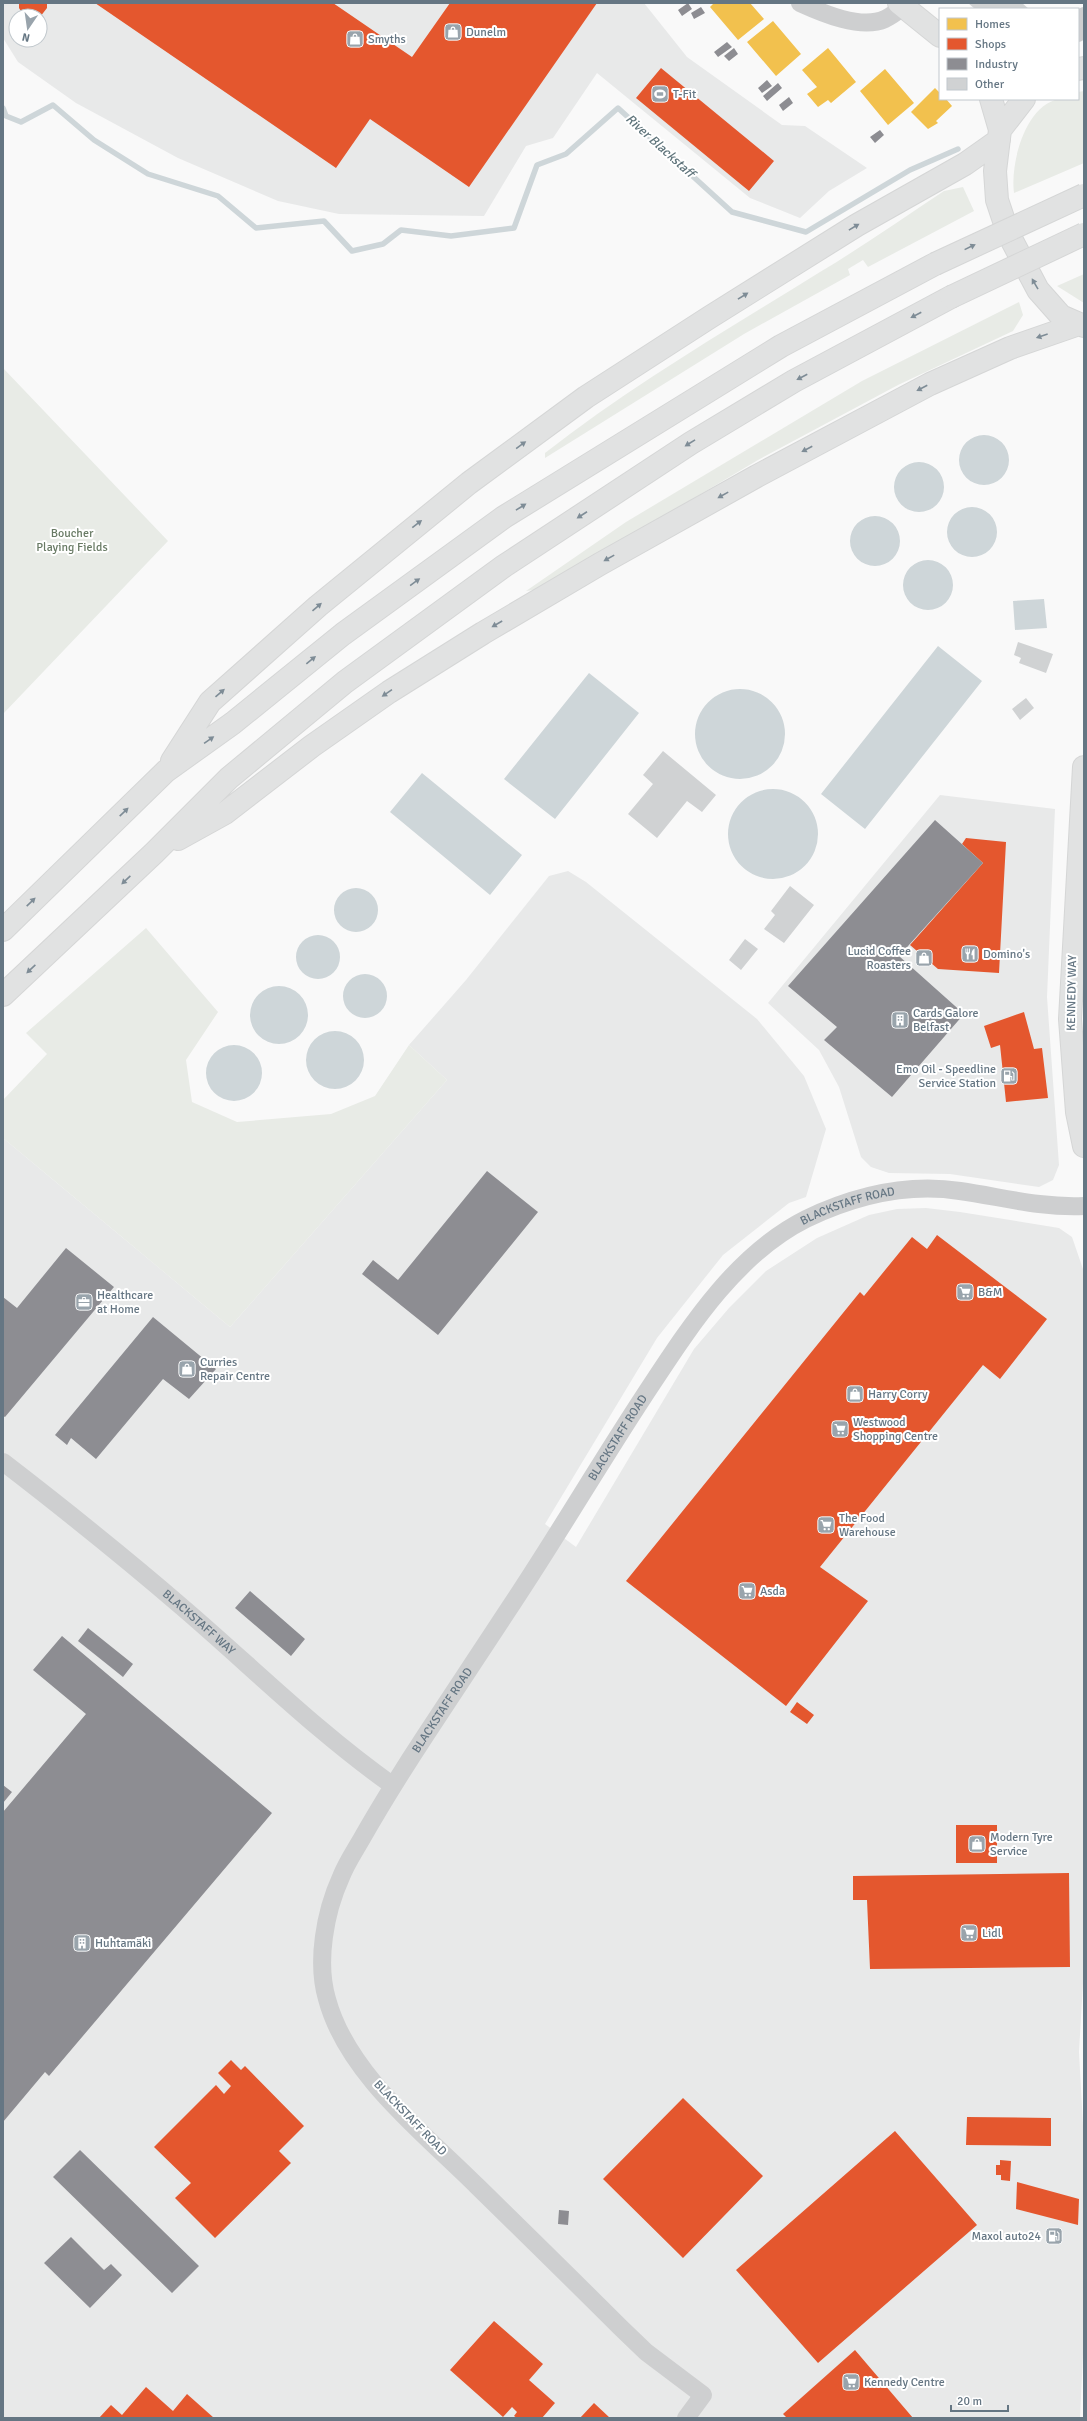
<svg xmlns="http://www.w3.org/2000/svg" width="1087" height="2421" font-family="Signika,sans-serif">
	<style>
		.built { fill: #e8e9e9; fill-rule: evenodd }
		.green { fill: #e8ebe6 }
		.water { fill: #ced6d9 }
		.homes { fill: #f2c14e }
		.shops { fill: #e4572e }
		.industry { fill: #8d8d92 }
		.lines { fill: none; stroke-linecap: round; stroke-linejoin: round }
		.stream { stroke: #ced6d9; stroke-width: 5.5 }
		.building { fill: #d0d2d3 }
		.highway-casing { stroke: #d5d6d6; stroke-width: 24 }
		.street { stroke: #cecfd0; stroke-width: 18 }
		.highway { stroke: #e1e2e2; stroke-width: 22 }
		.highway-bridge-casing { stroke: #d5d6d6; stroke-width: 24; stroke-linecap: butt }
		.highway-bridge { stroke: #e1e2e2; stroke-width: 22 }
		.oneway { fill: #7e8c96 }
		.labels { text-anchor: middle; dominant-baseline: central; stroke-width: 4; stroke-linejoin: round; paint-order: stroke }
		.poi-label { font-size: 12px; fill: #657683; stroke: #fff; text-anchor: start }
		.park-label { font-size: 12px; fill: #687a64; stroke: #fff }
		.street-label { font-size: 12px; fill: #657683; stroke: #fff }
		.water-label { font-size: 13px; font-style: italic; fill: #60757c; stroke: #fff }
	</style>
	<rect width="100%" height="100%" fill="#f9f9f9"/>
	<path class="built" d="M3,3H644L687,57L782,125L805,126L867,168L829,191L800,218L750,198L597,73L553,138L526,146L484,216L339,214L278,201L178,158L76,103L18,62L3,38ZM16,16H40V40H16Z
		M940,795L1055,809L1047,997L1059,1165L1053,1180L1039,1187L950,1174L889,1173L871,1167L861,1157L839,1087L819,1050L768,1003Z
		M568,871L586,882L757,1019L804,1076L826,1129L806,1197L789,1203L723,1255L657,1338L545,1524L576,1547L694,1349L729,1308L766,1271L817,1238L869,1215L897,1209L926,1208L960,1212L1059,1228L1072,1237L1084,1272V1966L1079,2052L1084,2144V2333L1080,2418H3V1138L230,1327L447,1080L409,1045L466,980L549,876Z"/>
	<path class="green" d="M1084,91V163L1014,193C1010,164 1025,105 1059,99C1065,98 1072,99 1078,99V92Z
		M963,187L974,211L868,267L863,260L848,269L850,275L744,334L545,458V453C632,385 727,330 820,272C862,247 903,218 944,191Z
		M1084,274V303L1057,286Z
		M1019,302L1023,315L1013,331L898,385L758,460L541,589L526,591L626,522L862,381Z
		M3,368L168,541L3,714Z
		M146,928L218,1012L186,1060L192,1102L237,1122L331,1114L375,1096L409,1045L447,1080L230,1327L3,1138V1100L47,1054L26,1033Z"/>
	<path class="water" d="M959 460a25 25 0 1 1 50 0a25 25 0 1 1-50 0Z
		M894 487a25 25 0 1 1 50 0a25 25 0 1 1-50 0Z
		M947 532a25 25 0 1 1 50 0a25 25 0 1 1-50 0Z
		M850 541a25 25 0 1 1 50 0a25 25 0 1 1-50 0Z
		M903 585a25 25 0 1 1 50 0a25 25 0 1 1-50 0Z
		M1044,599L1047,628L1015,630L1013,601Z
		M938,646L982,681L865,829L821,794Z
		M589,673L639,713L555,819L504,779Z
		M695 734a45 45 0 1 1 90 0a45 45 0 1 1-90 0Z
		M422,773L522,855L490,895L390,812Z
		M728 834a45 45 0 1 1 90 0a45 45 0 1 1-90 0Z
		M334 910a22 22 0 1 1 44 0a22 22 0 1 1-44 0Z
		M296 957a22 22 0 1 1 44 0a22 22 0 1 1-44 0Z
		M343 996a22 22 0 1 1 44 0a22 22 0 1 1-44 0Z
		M250 1015a29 29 0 1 1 58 0a29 29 0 1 1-58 0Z
		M306 1060a29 29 0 1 1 58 0a29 29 0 1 1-58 0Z
		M206 1073a28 28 0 1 1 56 0a28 28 0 1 1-56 0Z"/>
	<path class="homes" d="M714,3H750L764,19L738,40L710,7Z
		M773,21L801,54L776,76L747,42Z
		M828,48L856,82L831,103L828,100L818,107L807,94L817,87L802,70Z
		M885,69L914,103L888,125L860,91Z
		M935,88L940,93V99H946L952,106L936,121L938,123L928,129L911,112Z"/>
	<path class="shops" d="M19,3H47V8L40,17L24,16L19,8Z
		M95,3H333L412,57L450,3H597L469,187L370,119L336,168Z
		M661,68L774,161L749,191L636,98Z
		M966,838L1006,842L999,973L938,969L910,945L983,863L962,844Z
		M1024,1012L1034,1049L1042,1048L1048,1098L1006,1102L1000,1045L991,1048L984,1026Z
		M937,1235L1047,1319L1000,1379L983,1365L820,1567L868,1601L786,1706L626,1581L860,1292L864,1296L912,1237L927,1249Z
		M797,1702L814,1715L807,1724L790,1712Z
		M956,1825H997V1863H956Z
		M1069,1873L1070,1967L870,1969L867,1900H853V1876Z
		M231,2060L241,2070L245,2066L304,2126L279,2151L291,2163L215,2238L175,2198L191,2183L154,2147L216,2085L224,2094L231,2086L218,2073Z
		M683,2098L763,2176L683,2258L603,2179Z
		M967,2117L1051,2118V2146L966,2145Z
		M895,2131L977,2225L818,2363L736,2270Z
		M1000,2160L1011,2161L1010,2181L1001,2180V2175H996V2165H1000Z
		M1017,2182L1079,2199L1078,2225L1016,2209Z
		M494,2321L543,2364L529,2380L555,2403L542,2418H517L514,2416L517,2412L512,2407L503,2417L450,2370Z
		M855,2350L913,2418H787L783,2414Z
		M146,2387L173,2411L187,2394L214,2418H99L111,2405L122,2415Z
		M594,2403L610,2418H580Z"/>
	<path class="industry" d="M688,3L692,9L682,16L678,10Z
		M701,7L705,13L694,19L691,13Z
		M727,42L732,47L718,57L714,52Z
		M734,48L738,54L729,61L724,56Z
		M767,80L772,86L762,93L758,88Z
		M778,83L782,88L767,101L763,96Z
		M789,97L793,103L783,111L779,105Z
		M880,130L884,135L875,143L870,137Z
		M935,820L983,863L899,956L964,1014L892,1097L824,1040L837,1027L788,986Z
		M487,1171L538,1212L438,1335L362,1274L373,1260L398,1280Z
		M66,1248L114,1287L5,1417L3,1416V1297L17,1308Z
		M153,1317L216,1369L189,1399L163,1379L96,1459L71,1438L67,1445L55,1435Z
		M250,1591L305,1639L291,1656L235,1608Z
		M88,1628L133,1664L123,1677L78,1641Z
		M62,1636L272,1813L49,2076L45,2072L3,2122V1812L86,1714L33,1670Z
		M3,1785L12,1792L3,1803Z
		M80,2150L199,2266L172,2293L53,2177Z
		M559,2210L569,2211L568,2225L558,2224Z
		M71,2237L104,2270L111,2264L122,2275L90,2308L44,2263Z"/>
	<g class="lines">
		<path class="stream" d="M3,108L6,116L21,122L53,105L94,140L148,174L218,196L256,228L324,221L352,251L383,244L401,230L451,236L514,228L537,165L566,154L618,108L732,212L806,232L910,170L958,149"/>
	</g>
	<path class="building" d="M968,3H1022L1029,9H975Z
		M1018,642L1053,654L1046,673L1019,663L1021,658L1014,655Z
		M1026,698L1034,708L1020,720L1012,709Z
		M663,751L716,795L702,812L687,801L657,838L628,814L653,784L643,775Z
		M790,886L814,905L784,943L764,929L775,915L771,911Z
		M745,939L758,949L741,970L729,960Z"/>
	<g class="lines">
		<defs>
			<path id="highway" d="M899,3L940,36
				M1078,69L1084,68
				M991,99L1000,130
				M1024,99L1000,130L995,171L997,200L1008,233L1038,290L1061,316L1084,326
				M172,761L210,702L318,606L469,483L586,397L710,317L857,225L965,164L999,140
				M1084,767L1070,1019L1077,1112L1084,1146
				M178,839L225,813L312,746L389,692L483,633L600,564L757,476L930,384L1010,348L1079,324
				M3,930L166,771L233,723L343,634L504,517L781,346L935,264
				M3,995L154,853L229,778L345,682L504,566L691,443L794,381L951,297"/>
		</defs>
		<use href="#highway" class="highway-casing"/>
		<g class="street">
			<path d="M800,3C822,13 861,30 885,19C891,16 898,11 903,7"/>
			<path d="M1078,33L1084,16"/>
			<path id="s1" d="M3,1462C64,1509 124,1557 182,1607C252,1667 317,1732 392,1785"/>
			<path id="s2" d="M686,2418L703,2395L646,2352L620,2327C573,2280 525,2233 477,2186C424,2133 347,2074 327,1999C316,1962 325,1912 341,1877C346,1864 354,1852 361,1840C382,1803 404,1768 427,1733C456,1689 485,1645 514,1601C559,1533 600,1463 644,1396C687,1331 734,1255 806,1219C854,1196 907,1183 960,1191C1002,1197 1041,1208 1084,1206"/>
		</g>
		<use href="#highway" class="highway"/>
		<defs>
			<path id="highway-bridge" d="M935,264L1084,195
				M951,297L1084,234"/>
		</defs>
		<use href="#highway-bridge" class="highway-bridge-casing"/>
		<use href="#highway-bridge" class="highway-bridge"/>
	</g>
	<defs><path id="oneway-solid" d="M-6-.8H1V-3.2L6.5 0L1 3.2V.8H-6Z"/></defs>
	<g class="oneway">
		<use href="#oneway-solid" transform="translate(854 227) rotate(-31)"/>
		<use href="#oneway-solid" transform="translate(970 247) rotate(-26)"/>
		<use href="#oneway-solid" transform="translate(1035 284) rotate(-120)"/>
		<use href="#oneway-solid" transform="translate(743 296) rotate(-32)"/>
		<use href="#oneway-solid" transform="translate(916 315) rotate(152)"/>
		<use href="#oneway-solid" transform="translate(1042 336) rotate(161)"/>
		<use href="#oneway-solid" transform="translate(802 377) rotate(152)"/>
		<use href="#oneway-solid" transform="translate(922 388) rotate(152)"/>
		<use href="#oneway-solid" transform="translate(690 443) rotate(148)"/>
		<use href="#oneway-solid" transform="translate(521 445) rotate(-36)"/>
		<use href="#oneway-solid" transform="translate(807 449) rotate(152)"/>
		<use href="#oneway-solid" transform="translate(723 495) rotate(151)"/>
		<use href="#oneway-solid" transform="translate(521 507) rotate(-32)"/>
		<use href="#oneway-solid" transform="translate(582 515) rotate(147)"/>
		<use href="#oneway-solid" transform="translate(417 524) rotate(-38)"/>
		<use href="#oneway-solid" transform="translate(609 558) rotate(151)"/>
		<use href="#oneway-solid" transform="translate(415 582) rotate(-36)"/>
		<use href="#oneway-solid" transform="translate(317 607) rotate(-41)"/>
		<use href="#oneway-solid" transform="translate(497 624) rotate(150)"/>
		<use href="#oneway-solid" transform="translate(311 660) rotate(-39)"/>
		<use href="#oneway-solid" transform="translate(220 693) rotate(-41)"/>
		<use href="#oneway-solid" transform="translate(387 693) rotate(146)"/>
		<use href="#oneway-solid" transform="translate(209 740) rotate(-35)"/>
		<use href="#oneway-solid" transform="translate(124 812) rotate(-44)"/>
		<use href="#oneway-solid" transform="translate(126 880) rotate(137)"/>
		<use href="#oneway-solid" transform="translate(31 902) rotate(-44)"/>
		<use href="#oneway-solid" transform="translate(31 969) rotate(137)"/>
	</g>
	<defs>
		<symbol id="shop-square" viewBox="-11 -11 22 22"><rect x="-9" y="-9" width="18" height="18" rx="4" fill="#99a4ac" stroke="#fff"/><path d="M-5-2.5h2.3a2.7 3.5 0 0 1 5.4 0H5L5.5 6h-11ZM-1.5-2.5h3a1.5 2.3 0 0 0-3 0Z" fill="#fff"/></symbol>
		<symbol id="stadium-square" viewBox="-11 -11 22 22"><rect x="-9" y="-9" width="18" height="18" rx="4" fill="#99a4ac" stroke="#fff"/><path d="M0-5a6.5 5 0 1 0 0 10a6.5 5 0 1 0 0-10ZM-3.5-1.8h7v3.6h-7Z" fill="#fff"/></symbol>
		<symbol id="restaurant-square" viewBox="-11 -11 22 22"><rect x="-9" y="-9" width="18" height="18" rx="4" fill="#99a4ac" stroke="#fff"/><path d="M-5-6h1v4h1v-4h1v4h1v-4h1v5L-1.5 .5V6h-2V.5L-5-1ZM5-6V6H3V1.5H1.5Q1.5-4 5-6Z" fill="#fff"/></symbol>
		<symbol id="building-square" viewBox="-11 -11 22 22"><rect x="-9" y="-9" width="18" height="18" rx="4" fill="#99a4ac" stroke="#fff"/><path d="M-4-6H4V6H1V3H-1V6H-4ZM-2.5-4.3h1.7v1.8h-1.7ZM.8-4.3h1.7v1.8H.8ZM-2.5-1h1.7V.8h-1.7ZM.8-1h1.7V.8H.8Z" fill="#fff"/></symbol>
		<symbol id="fuel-square" viewBox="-11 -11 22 22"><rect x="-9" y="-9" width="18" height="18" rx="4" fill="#99a4ac" stroke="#fff"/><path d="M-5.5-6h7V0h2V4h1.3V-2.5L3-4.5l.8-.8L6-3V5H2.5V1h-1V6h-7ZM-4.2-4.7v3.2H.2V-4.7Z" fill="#fff"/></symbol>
		<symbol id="supermarket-square" viewBox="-11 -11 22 22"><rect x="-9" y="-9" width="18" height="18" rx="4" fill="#99a4ac" stroke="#fff"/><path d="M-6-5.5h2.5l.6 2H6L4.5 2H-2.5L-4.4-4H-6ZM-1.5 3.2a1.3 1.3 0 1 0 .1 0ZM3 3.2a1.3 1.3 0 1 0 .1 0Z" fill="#fff"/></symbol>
		<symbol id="office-square" viewBox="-11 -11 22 22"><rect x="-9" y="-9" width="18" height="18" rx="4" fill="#99a4ac" stroke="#fff"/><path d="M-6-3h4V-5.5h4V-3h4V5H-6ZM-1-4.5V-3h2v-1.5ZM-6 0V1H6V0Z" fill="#fff"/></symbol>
	</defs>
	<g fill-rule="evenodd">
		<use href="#shop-square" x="443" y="22" width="20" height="20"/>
		<use href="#shop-square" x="345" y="29" width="20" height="20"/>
		<use href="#stadium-square" x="650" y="84" width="20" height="20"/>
		<use href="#restaurant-square" x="960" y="944" width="20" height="20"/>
		<use href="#shop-square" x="914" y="948" width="20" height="20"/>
		<use href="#building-square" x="890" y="1010" width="20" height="20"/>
		<use href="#fuel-square" x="999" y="1066" width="20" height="20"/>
		<use href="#supermarket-square" x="955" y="1282" width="20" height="20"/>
		<use href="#office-square" x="74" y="1292" width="20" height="20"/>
		<use href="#shop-square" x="177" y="1359" width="20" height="20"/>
		<use href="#shop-square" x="845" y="1384" width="20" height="20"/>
		<use href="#supermarket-square" x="830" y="1419" width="20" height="20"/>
		<use href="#supermarket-square" x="816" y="1515" width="20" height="20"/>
		<use href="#supermarket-square" x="737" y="1581" width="20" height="20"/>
		<use href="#shop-square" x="967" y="1834" width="20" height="20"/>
		<use href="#supermarket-square" x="959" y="1923" width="20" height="20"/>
		<use href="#building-square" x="72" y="1933" width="20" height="20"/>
		<use href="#fuel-square" x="1044" y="2226" width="20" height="20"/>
		<use href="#supermarket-square" x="841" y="2372" width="20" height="20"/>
	</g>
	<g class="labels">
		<g class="poi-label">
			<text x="466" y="32">Dunelm</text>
			<text x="368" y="39">Smyths</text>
			<text x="673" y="94">T-Fit</text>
			<text x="911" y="951" text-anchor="end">Lucid Coffee<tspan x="911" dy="14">Roasters</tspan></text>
			<text x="983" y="954">Domino's</text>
			<text x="913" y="1013">Cards Galore<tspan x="913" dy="14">Belfast</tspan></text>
			<text x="996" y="1069" text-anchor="end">Emo Oil - Speedline<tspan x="996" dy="14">Service Station</tspan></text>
			<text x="978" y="1292">B&amp;M</text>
			<text x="97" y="1295">Healthcare<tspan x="97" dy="14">at Home</tspan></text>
			<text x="200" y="1362">Curries<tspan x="200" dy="14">Repair Centre</tspan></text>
			<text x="868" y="1394">Harry Corry</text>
			<text x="853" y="1422">Westwood<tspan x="853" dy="14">Shopping Centre</tspan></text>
			<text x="839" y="1518">The Food<tspan x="839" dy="14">Warehouse</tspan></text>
			<text x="760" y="1591">Asda</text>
			<text x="990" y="1837">Modern Tyre<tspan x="990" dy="14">Service</tspan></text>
			<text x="982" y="1933">Lidl</text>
			<text x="95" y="1943">Huhtamäki</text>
			<text x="1041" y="2236" text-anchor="end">Maxol auto24</text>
			<text x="864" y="2382">Kennedy Centre</text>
		</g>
		<g class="park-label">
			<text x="72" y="533">Boucher<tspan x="72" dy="14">Playing Fields</tspan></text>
		</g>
		<g class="street-label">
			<text transform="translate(1072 993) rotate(-89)">KENNEDY WAY</text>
			<text stroke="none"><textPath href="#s2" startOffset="1560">BLACKSTAFF ROAD</textPath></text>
			<text stroke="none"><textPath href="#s2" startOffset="1224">BLACKSTAFF ROAD</textPath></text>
			<text stroke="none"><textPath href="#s1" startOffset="253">BLACKSTAFF WAY</textPath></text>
			<text stroke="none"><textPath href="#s2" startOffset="900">BLACKSTAFF ROAD</textPath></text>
			<text transform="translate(410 2118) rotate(46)">BLACKSTAFF ROAD</text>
		</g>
		<g class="water-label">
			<text transform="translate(660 146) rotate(42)">River Blackstaff</text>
		</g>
	</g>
	<rect width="1087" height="2421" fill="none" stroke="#657683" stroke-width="8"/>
	<rect x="939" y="8" width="140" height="92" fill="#ffffff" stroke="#c1c8cd"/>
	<rect x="947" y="18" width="20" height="12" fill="#f2c14e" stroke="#c1c8cd"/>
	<text x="975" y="28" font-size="12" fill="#657683">Homes</text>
	<rect x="947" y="38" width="20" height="12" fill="#e4572e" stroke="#c1c8cd"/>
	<text x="975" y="48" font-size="12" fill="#657683">Shops</text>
	<rect x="947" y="58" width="20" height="12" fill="#8d8d92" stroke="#c1c8cd"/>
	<text x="975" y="68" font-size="12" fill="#657683">Industry</text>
	<rect x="947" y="78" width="20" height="12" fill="#d0d2d3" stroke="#c1c8cd"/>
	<text x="975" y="88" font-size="12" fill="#657683">Other</text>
	<g transform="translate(28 28) rotate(193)"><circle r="19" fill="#ffffff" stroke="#c1c8cd"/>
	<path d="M0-3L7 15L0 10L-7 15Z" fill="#99a4ac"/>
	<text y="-6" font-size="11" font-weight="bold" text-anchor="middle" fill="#657683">N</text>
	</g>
	<path d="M951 2405v6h57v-6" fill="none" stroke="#657683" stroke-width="2"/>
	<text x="957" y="2405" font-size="12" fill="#657683" stroke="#ffffff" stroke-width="3" paint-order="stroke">20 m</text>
</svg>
